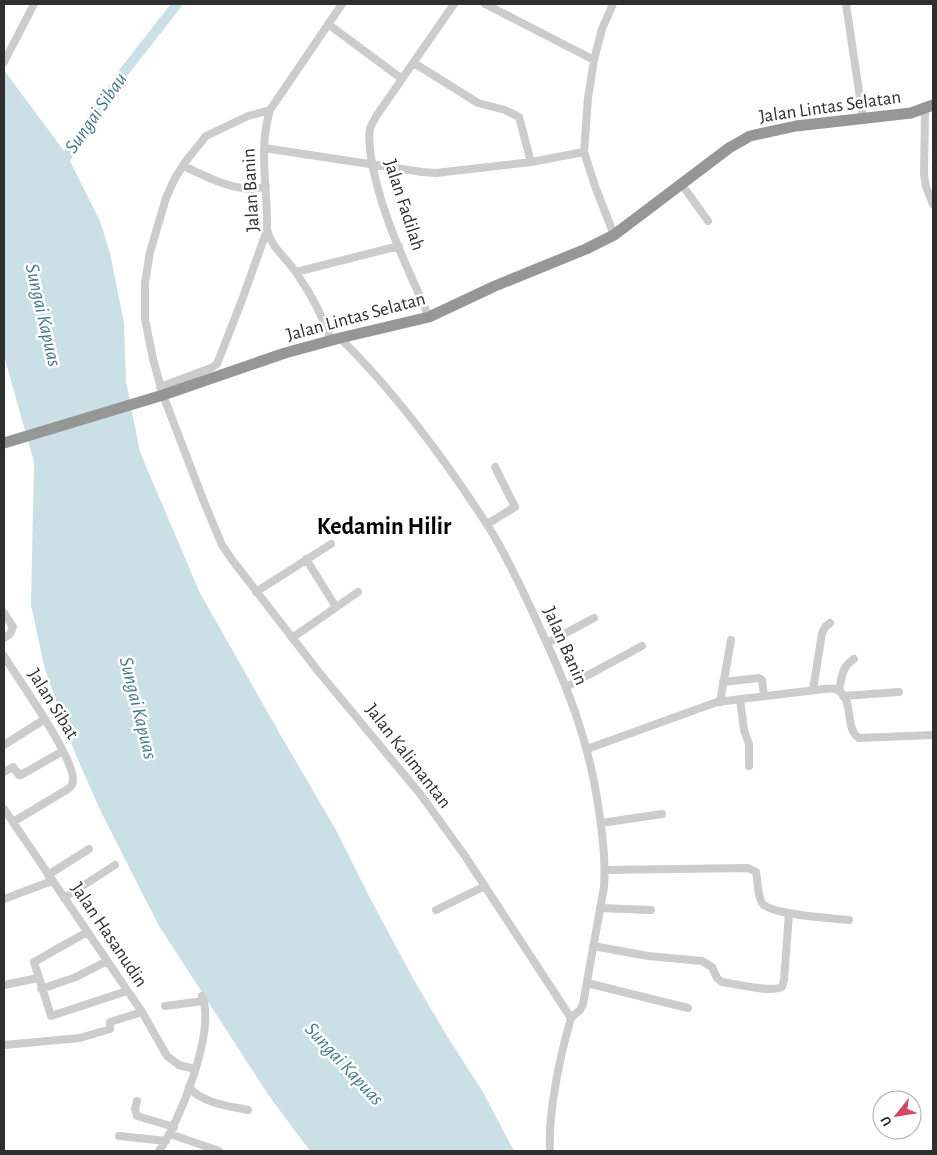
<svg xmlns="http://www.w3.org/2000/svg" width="937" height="1155" font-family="'Alegreya Sans',sans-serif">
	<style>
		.water { fill: #cae0e6 }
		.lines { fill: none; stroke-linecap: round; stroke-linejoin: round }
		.river { stroke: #cae0e6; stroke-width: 10 }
		.minor { stroke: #ccc; stroke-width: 8 }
		.highway { stroke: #969696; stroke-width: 11 }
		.labels { text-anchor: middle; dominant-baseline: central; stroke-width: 5; stroke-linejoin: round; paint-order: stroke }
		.street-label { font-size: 19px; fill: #2f2f2f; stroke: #fff }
		.water-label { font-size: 20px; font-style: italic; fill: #467988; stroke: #fff }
		.district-label { font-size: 24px; font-weight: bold; fill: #000; stroke: #fff }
	</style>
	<rect width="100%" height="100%" fill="#fff"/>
	<path class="water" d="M4,70L67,155L100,221L110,253L124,323L126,381L140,452L200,593L280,734L336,830L371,900L414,980L447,1036L483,1092L514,1151H310L269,1096L159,926L101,812L75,753L45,670L31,605L34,462L4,356Z"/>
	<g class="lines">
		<path class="river" d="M61,165L120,77L177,4"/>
		<path class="minor" d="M485,4L594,60
			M613,4L602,29L594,60L588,98L584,152L595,186L614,235
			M846,4L863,118
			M328,24L402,79
			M4,62L34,4
			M414,63L478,103L505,110L519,117L531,162
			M270,110L248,116L206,136L186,161L175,178L166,198L150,252L145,283V319L153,359L163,395L204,502L222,545L233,561L318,671L421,795L465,856L571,1018C560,1056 548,1112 550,1151
			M925,115L924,174L926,187L933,204
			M264,148L422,172L436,173L531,162L584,152
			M183,166C207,176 239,196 266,186
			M685,189L708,221
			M296,272L399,246
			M429,317C406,264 378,209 370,151C370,144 368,136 370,129C371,124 375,119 377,115L454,4
			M340,338C386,383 427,436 464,490C475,507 487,523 497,541C512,568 526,597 539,626C567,686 588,738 598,804C602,832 606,859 604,887L583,1004L580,1010L571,1018
			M331,340C323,317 311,294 297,274C287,258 272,249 267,230C268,190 258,149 270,110L342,4
			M160,387L211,368L217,364L242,300L267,230
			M487,524L515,507L495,467
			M306,559L336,607
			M256,592L331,544
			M4,613L13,627L10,634L4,638
			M292,638L358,592
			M547,643L594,618
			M4,656C18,679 74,757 73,780C73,784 71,787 68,789L13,822
			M723,682L759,678L762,680L764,696
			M566,687L642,646
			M813,690L822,633L826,626L830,623
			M839,691C842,678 841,667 854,659
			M843,696L899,692
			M740,699L744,730L749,744V766
			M720,702L731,640
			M4,745L45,719
			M587,749L717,702L824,689C827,689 832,688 835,689C856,696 843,728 859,738L933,735
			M4,772L13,767L19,775H21L63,751
			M4,809L142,1012L167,1056L179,1065L195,1069
			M601,823L662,814
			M605,870L748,868L756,872C758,881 757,894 762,903C769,915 833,918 849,920
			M48,875L89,849
			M64,898L115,865
			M4,899L52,881
			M600,908L651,910
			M436,910L485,886
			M87,932L34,962L51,1016L127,991
			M593,946L648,956L702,961L712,967L717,978L722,982C736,984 770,993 782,987L784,980L789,913
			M587,983L688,1008
			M4,985L38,978
			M41,989L76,977L107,961
			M165,1006L204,1001
			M4,1045L80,1038L110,1029V1022L142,1012
			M189,1087C201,1103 229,1106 248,1110
			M137,1101L135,1109L137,1116L174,1127
			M170,1134L219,1151
			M119,1136L166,1141
			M159,1151C180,1121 216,1031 202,996"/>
		<path class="highway" d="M4,443L163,395L285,353L340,338L429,317L495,286L586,249L614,235L729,148L750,136L796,126L911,113L933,105"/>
	</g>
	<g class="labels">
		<g class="street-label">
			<text transform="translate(830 107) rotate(-8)">Jalan Lintas Selatan</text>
			<text transform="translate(251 190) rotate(-93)">Jalan Banin</text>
			<text transform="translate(404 205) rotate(72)">Jalan Fadilah</text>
			<text transform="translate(356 317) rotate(-15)">Jalan Lintas Selatan</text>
			<text transform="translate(565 646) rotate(66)">Jalan Banin</text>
			<text transform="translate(53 704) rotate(58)">Jalan Sibat</text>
			<text transform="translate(408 756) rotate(52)">Jalan Kalimantan</text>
			<text transform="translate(109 935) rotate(56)">Jalan Hasanudin</text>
		</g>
		<g class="water-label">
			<text transform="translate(96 113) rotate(-55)">Sungai Sibau</text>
			<text transform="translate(43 315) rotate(77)">Sungai Kapuas</text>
			<text transform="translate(138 708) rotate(76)">Sungai Kapuas</text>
			<text transform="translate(344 1064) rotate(47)">Sungai Kapuas</text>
		</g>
		<g class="district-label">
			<text x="384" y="527">Kedamin Hilir</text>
		</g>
	</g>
	<rect width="937" height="1155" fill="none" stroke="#2f2f2f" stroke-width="10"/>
	<g transform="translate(897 1115) rotate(240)"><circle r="24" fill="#ffffff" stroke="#acacac"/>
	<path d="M0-4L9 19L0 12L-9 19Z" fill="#d24666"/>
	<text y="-8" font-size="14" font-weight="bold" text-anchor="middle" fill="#2f2f2f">U</text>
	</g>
</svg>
